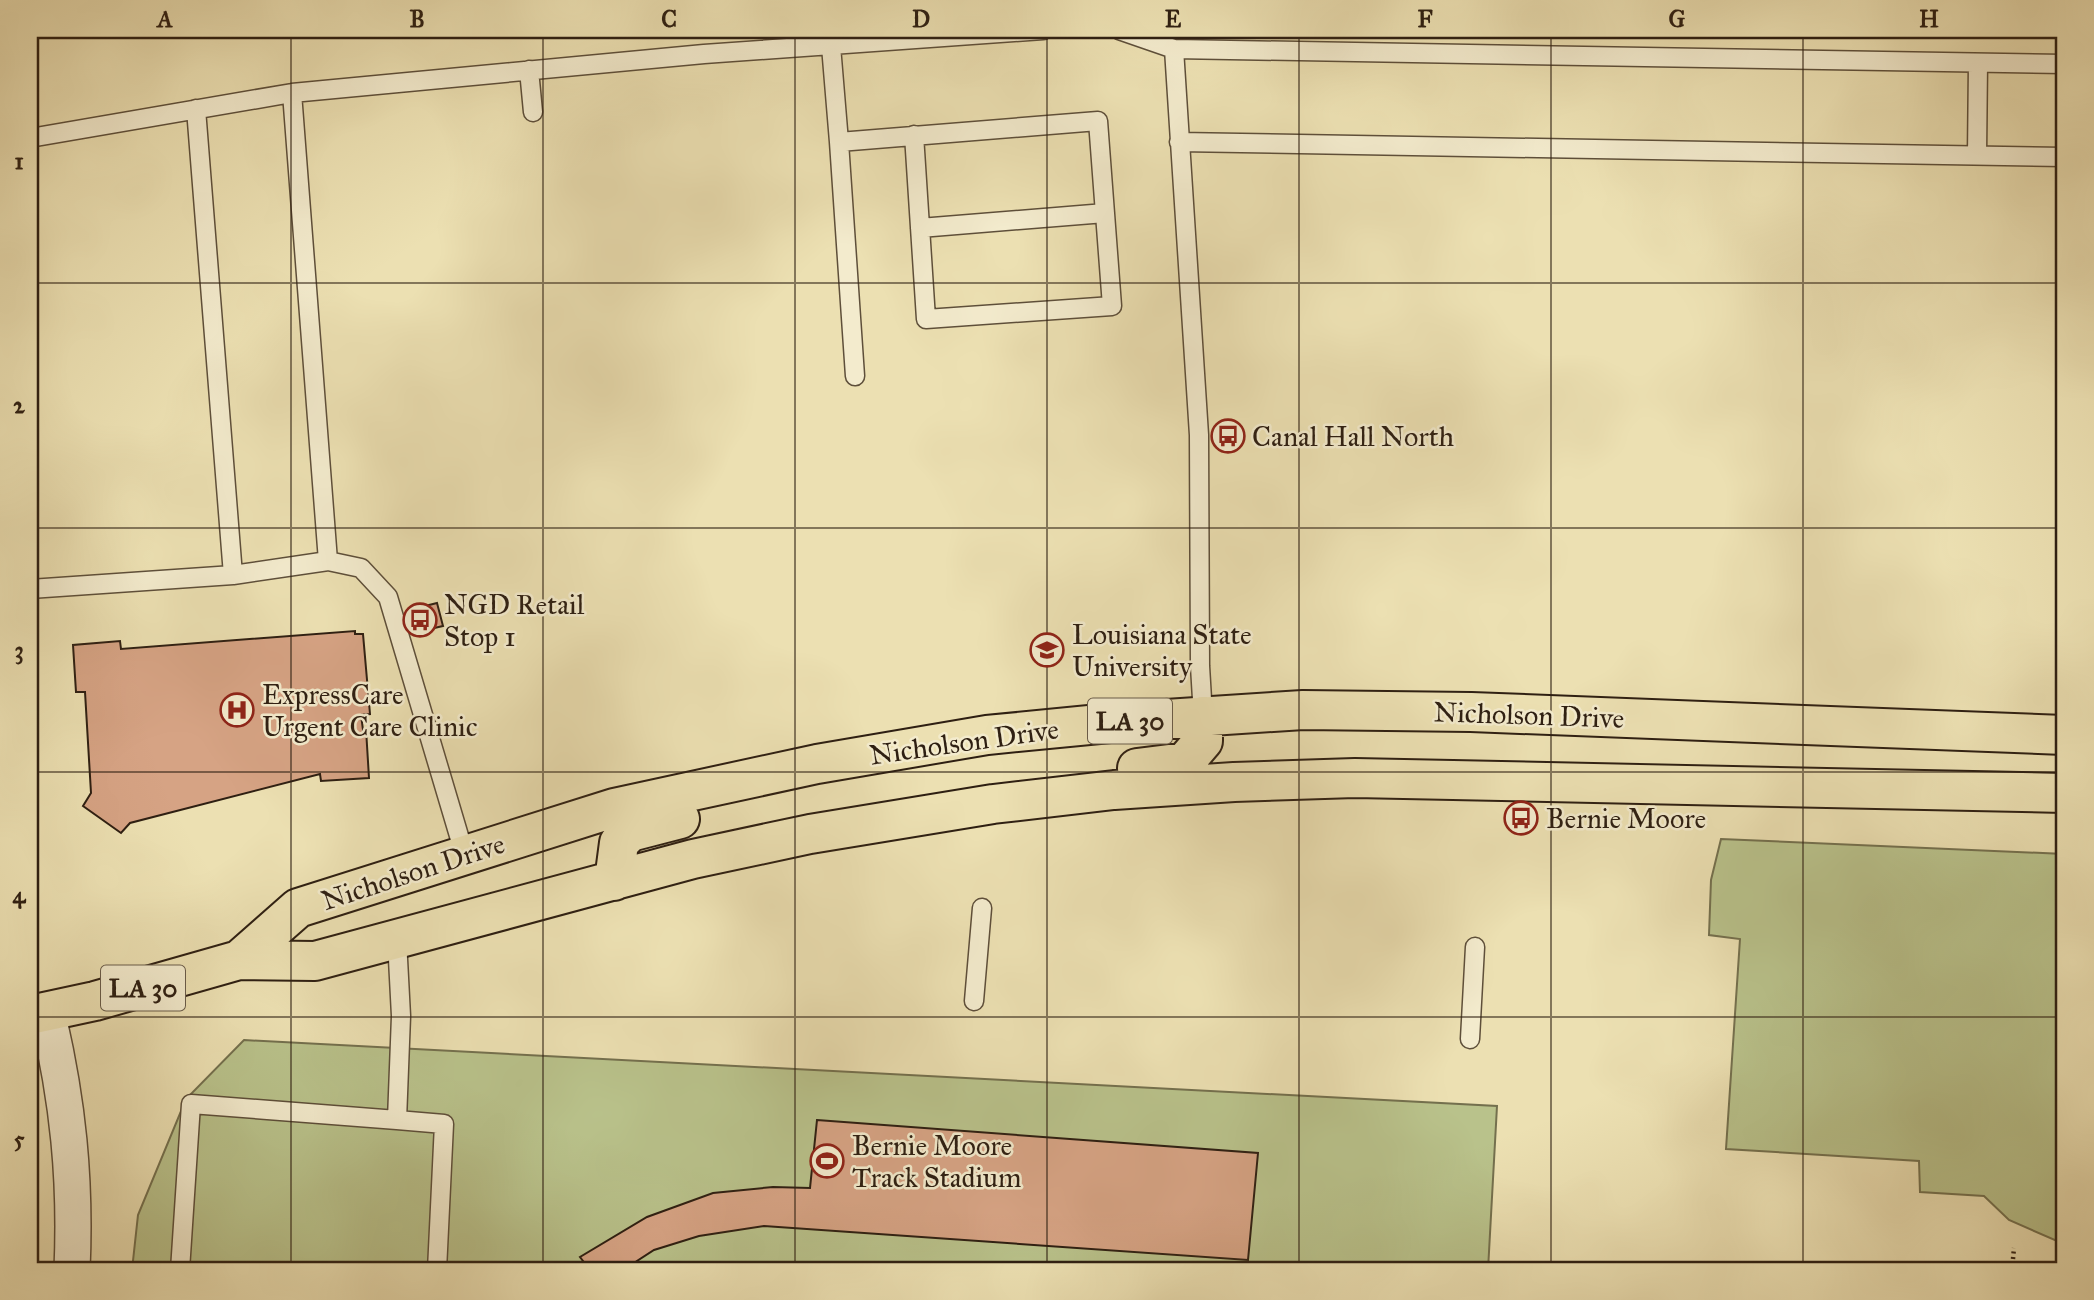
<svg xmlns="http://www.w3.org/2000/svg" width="2094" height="1300" font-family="'IM FELL Great Primer',serif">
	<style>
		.green { fill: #b9c28b; stroke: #74704e; stroke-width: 2 }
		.building { fill: #d6a384; stroke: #2e1f12; stroke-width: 2 }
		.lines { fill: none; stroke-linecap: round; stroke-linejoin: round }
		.lane-casing { stroke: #5e4f3a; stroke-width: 21 }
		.street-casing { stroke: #5e4f3a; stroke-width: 38 }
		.primary-casing { stroke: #2e1f12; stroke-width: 42 }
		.path { stroke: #2e1f12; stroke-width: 4.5; stroke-dasharray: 2 3.5; stroke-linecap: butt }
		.lane { stroke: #f3ebcd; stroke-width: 18 }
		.street { stroke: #f3ebcd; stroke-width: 35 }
		.primary { stroke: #ece0b2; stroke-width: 38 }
		.grid { fill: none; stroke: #2e1f12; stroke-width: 2; stroke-opacity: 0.55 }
		.labels { text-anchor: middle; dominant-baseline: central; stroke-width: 5; stroke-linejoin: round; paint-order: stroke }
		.shield { fill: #f3ebcd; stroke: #695c4a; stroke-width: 2 }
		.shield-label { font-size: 26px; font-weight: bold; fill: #2e1f12 }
		.poi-label { font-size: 28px; fill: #2e1f12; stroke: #f3ebcd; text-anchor: start }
		.street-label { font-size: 28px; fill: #2e1f12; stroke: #f3ebcd }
		.neatline { fill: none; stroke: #2e1f12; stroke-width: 2.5 }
		.grid-label { font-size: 23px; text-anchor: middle; font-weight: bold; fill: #2e1f12 }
	</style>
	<rect width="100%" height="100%" fill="#ece0b2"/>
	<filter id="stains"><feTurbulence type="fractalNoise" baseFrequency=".00286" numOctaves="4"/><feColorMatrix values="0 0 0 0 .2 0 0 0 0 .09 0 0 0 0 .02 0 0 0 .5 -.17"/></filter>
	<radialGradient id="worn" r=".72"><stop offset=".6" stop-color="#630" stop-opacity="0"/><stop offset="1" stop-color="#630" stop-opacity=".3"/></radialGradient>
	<path class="green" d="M1721,839L2064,854V1244L2009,1220L1984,1196L1920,1192L1919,1161L1726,1149L1740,939L1709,935L1711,880Z
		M244,1040L1497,1106L1488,1270H132L138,1215L186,1099Z"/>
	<path class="building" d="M437,603L443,626L430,629L425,606Z
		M355,631V634H363L370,714L361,715L363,730L366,729L369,778L321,781L320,774L130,823L121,833L83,806L91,793L85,692H76L73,645L120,641L121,649Z
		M817,1120L1258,1153L1248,1260L764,1226L699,1236L654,1250L623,1270H590L580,1257L647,1217L713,1193L773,1187L810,1188Z"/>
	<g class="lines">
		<defs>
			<path id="lane" d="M1119,30L1174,49L2064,64
				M831,46L839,142L1098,121L1112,306L926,319L914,135
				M1174,49L1199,435L1200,666L1203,716
				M529,70L533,112
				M292,93L328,561L361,568L388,597L465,856
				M196,109L233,575
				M30,138L292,93L704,54L1043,30
				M839,142L855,376
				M1179,142L2064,157
				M1977,155L1978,63
				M920,228L1105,213
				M30,589L233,575L328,561
				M397,940L401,1016L397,1120L444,1124L437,1270
				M974,1001L982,908
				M1470,1039L1475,947
				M180,1270L191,1104L397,1120"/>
			<path id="street" d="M47,1012C68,1101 76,1179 72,1270"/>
			<path id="primary" d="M1137,768L1185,762L1203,741V716
				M614,881L619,843L630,832L680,819
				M239,960L298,908L614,808L817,764L987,735L1120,722L1303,710L1471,712L2064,735
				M30,1015L95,1001L239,960L315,961L693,859L810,834L993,804L1114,790L1234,782L1355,778L2064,793"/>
		</defs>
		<use href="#lane" class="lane-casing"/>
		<use href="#street" class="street-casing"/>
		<use href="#primary" class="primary-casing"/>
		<path class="path" d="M2012,1270L2014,1248"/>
		<use href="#lane" class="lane"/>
		<use href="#street" class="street"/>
		<use href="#primary" class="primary"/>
	</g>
	<path class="grid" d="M291,30V1270M543,30V1270M795,30V1270M1047,30V1270M1299,30V1270M1551,30V1270M1803,30V1270M30,283H2064M30,528H2064M30,772H2064M30,1017H2064"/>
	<defs>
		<symbol id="bus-ring" viewBox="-11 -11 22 22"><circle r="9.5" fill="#f3ebcd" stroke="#8f2418" stroke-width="1.5"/><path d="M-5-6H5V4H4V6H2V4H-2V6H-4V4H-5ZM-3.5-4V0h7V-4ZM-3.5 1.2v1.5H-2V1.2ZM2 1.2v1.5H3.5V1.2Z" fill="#8f2418"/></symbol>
		<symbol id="university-ring" viewBox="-11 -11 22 22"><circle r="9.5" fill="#f3ebcd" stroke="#8f2418" stroke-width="1.5"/><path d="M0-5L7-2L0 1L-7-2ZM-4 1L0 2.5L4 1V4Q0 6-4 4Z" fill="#8f2418"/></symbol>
		<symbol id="hospital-ring" viewBox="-11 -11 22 22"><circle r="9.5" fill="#f3ebcd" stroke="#8f2418" stroke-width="1.5"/><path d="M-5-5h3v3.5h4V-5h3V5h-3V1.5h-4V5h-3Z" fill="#8f2418"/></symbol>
		<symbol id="stadium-ring" viewBox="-11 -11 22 22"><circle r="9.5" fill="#f3ebcd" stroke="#8f2418" stroke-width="1.5"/><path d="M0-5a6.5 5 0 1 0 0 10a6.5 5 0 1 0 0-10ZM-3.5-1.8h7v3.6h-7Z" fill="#8f2418"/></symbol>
	</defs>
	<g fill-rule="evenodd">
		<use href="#bus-ring" x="1209" y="417" width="38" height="38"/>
		<use href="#bus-ring" x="401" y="601" width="38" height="38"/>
		<use href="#university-ring" x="1028" y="631" width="38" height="38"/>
		<use href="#hospital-ring" x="218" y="691" width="38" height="38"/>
		<use href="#bus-ring" x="1502" y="799" width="38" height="38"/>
		<use href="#stadium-ring" x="808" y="1142" width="38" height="38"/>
	</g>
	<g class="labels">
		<g class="shield">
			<rect x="1088" y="698.5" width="84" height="45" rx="5"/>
			<rect x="101" y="965.5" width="84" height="45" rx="5"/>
		</g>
		<g class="shield-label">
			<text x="1130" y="721">LA 30</text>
			<text x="143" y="988">LA 30</text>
		</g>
		<g class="poi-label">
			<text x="1252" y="436">Canal Hall North</text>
			<text x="444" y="604">NGD Retail<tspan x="444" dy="32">Stop 1</tspan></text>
			<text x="1072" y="634">Louisiana State<tspan x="1072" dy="32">University</tspan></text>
			<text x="262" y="694">ExpressCare<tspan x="262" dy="32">Urgent Care Clinic</tspan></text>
			<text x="1546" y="818">Bernie Moore</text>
			<text x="852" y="1145">Bernie Moore<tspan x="852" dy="32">Track Stadium</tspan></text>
		</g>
		<g class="street-label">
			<text transform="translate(1529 715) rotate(2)">Nicholson Drive</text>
			<text transform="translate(964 742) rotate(-8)">Nicholson Drive</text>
			<text transform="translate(413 872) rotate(-18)">Nicholson Drive</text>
		</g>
	</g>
	<rect width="2094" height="1300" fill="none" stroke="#ece0b2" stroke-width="77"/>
	<rect x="38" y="38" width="2018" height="1224" class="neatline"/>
	<g class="grid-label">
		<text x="165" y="27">A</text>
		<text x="417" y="27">B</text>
		<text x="669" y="27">C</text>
		<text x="921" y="27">D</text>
		<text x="1173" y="27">E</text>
		<text x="1425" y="27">F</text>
		<text x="1677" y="27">G</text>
		<text x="1929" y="27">H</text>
		<text x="19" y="169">1</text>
		<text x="19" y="413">2</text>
		<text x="19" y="658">3</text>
		<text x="19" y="903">4</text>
		<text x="19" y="1147">5</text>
	</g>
	<rect width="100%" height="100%" filter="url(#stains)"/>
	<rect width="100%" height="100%" fill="url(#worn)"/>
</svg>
